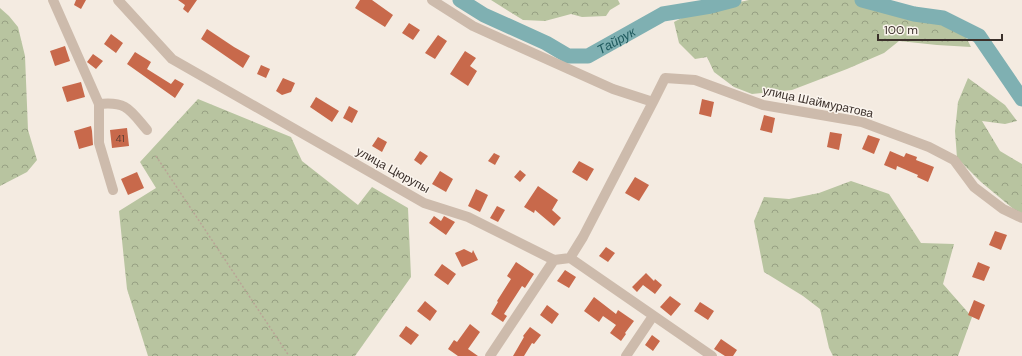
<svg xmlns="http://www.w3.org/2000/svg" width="1022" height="356" font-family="'DM Sans',sans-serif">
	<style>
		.forest { fill: url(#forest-crowns) }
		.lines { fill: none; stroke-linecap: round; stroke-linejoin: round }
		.river { stroke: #7fb0b2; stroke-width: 15 }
		.building { fill: #c8694b }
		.path { stroke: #b9a596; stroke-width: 1.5; stroke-dasharray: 2 2; stroke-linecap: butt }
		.minor { stroke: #cdbbac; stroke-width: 10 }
		.labels { text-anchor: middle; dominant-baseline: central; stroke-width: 3; stroke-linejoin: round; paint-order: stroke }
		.number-label { font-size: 10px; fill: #5e3e33 }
		.street-label { font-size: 12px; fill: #3b302b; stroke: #fbf5ee }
		.water-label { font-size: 13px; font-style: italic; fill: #1f5a5e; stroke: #fbf5ee }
	</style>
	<defs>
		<pattern id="forest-crowns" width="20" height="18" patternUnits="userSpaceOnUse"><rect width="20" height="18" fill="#b8c4a0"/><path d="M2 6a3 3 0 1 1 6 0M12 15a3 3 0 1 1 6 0" fill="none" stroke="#97a083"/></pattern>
	</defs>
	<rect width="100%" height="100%" fill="#f4ebe1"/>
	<path class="forest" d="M491,0H618L620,4L610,10L606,16L582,17L571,14L545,21L523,20Z
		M749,0H857L904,18L936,20L964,33L971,47L937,45L899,41L884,53L847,69L792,90L752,94L734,87L714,72L707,57L695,59L679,43L674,22L693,12Z
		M0,8L9,16L18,27L25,56L28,130L37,160L27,172L0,186Z
		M968,78L1005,105L1017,121L1005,124L982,121L1000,151L1022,164V216L981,182L957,158L955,131L958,102Z
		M198,99L291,137L302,161L358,205L372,187L408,208L411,277L355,356H148L127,289L119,211L156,188L140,162Z
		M851,181L889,194L921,243L954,244L943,284L972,317L958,356H833L829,348L820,309L803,296L764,272L754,221L764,197L789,199L819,193Z"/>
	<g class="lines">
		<g class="river">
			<path id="s1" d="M460,0L484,15L546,43L568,56H588L663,14L711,6L734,0"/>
			<path d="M862,0L914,14L943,18L979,36L1022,99"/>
		</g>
	</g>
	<path class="building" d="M76,0H86L81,9L74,5Z
		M178,0H197L188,13L183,9L185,5Z
		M360,0H372L393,15L385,27L355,8Z
		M409,23L420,30L413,40L402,33Z
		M207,29L234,47L250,56L243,68L201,39Z
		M111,34L123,43L116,53L104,44Z
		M438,35L447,41L435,59L425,53Z
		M65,46L70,61L55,66L50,51Z
		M465,51L476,58L470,66L477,71L468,86L450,74Z
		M135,52L151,62L147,69L171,84L175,79L184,84L175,98L127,64Z
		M93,54L103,61L96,69L87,62Z
		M261,65L270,69L266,78L257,74Z
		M283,78L295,83L291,92L282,95L276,91Z
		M81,82L85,97L67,102L62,87Z
		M316,97L339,111L332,122L310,107Z
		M702,99L714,102L711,117L699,114Z
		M349,106L358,111L352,123L343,118Z
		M764,115L775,118L772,133L760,130Z
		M91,126L92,131L93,145L79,149L74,131Z
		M127,128L129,146L112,148L110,130Z
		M830,132L842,134L839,150L827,147Z
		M868,135L880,139L874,154L862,149Z
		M378,137L387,142L382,152L372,146Z
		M420,151L428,156L421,165L414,160Z
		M890,151L904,157L906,153L917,157L916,160L934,167L928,182L917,177L918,175L897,166L896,170L884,165Z
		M494,153L500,156L495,165L488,161Z
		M579,161L594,169L587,181L572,172Z
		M520,170L526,175L520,182L514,177Z
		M440,171L453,179L446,192L432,184Z
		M137,172L144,188L128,195L121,179Z
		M635,177L649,185L639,201L625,193Z
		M538,186L558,200L552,210L561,218L554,226L535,210L534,213L524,207Z
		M476,189L488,195L480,212L468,206Z
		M497,206L505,210L498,222L490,218Z
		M434,216L441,221L444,216L455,222L446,235L429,223Z
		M995,231L1007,235L1001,250L989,245Z
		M606,247L615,253L608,262L599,256Z
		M464,249L472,253L473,250L478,260L462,267L455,253Z
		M516,262L534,274L525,288L522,286L504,314L507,316L503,322L491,314L498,302L497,301L511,279L507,276Z
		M978,262L990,267L984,281L972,277Z
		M442,264L456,274L448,285L434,275Z
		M565,270L576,277L569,288L557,281Z
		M646,273L654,281L655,279L662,285L655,294L643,285L637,292L632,287Z
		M670,296L681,304L671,316L660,307Z
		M594,297L616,314L618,310L634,321L625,333L626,334L621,341L610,333L616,325L603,316L599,322L584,311Z
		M974,300L985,305L979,320L968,315Z
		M425,301L437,311L430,321L417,311Z
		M700,302L714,311L708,320L694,311Z
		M547,305L559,314L552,324L540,315Z
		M470,324L480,332L468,349L478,356H458L448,349L454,340L457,342Z
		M406,326L419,335L411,345L399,336Z
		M530,327L541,335L534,344L532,343L524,356H513L524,337L523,336Z
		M652,335L660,341L653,351L645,345Z
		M721,339L737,350L733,356H725L714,349Z"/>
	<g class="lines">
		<path class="path" d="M156,156L289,356"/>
		<path class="minor" d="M53,0L99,104V143L113,190
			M118,0L172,59L424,203L468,217L554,260L570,258L712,356
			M432,0L473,26L613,89L653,102L665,78L695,80L763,105L862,122L929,147L954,160L974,187L1003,209L1022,218
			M99,104C127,101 130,110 147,130
			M570,258L583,237L653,102
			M490,356L554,260
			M626,356L653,316"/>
	</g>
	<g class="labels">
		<g class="number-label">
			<text x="120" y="138">41</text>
		</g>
		<g class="street-label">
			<text transform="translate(818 102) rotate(12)">улица Шаймуратова</text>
			<text transform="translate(393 170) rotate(29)">улица Цюрупы</text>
		</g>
		<g class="water-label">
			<text stroke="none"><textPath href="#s1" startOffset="174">Тайрук</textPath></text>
		</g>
	</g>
	<path d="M878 34v6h124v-6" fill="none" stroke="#3b302b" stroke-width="2"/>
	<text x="884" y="34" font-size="12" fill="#3b302b" stroke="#fbf5ee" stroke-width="3" paint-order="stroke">100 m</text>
</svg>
